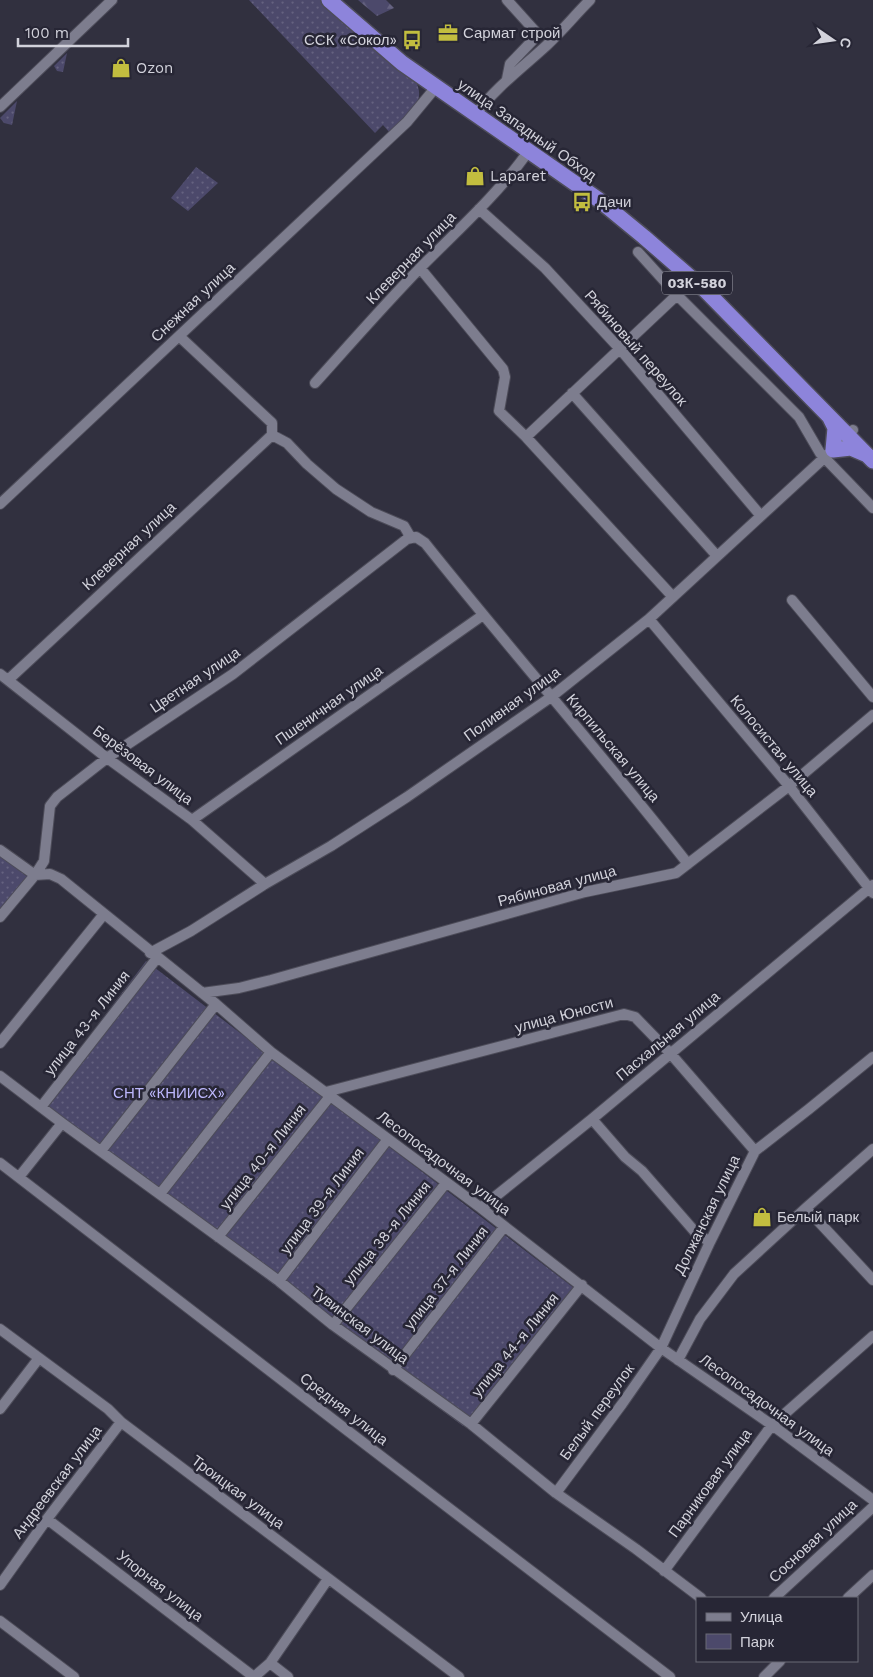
<svg xmlns="http://www.w3.org/2000/svg" width="873" height="1677" font-family="'Work Sans',sans-serif">
	<style>
		.green { fill: url(#green-dots) }
		.forest { fill: url(#forest-firs) }
		.lines { fill: none; stroke-linecap: round; stroke-linejoin: round }
		.minor-casing { stroke: #4d4c59; stroke-width: 12 }
		.highway-casing { stroke: #4d4c59; stroke-width: 18 }
		.minor { stroke: #7d7d8e; stroke-width: 10 }
		.highway { stroke: #8d84db; stroke-width: 15 }
		.labels { text-anchor: middle; dominant-baseline: central; stroke-width: 5; stroke-linejoin: round; paint-order: stroke }
		.shield { fill: #272635; stroke: #9f9ea9; stroke-width: 1 }
		.shield-label { font-size: 14px; font-weight: bold; fill: #d2d2db }
		.poi-label { font-size: 15px; fill: #d2d2db; stroke: #272635; text-anchor: start }
		.street-label { font-size: 15px; fill: #d2d2db; stroke: #272635 }
		.park-label { font-size: 15px; fill: #bdb8fd; stroke: #272635 }
	</style>
	<defs>
		<pattern id="green-dots" width="8" height="8" patternUnits="userSpaceOnUse" patternTransform="scale(1.25)"><rect width="8" height="8" fill="#4c496b"/><path d="M2 2h.1M6 6h.1" fill="none" stroke="#656280" stroke-width="1.8" stroke-linecap="round"/></pattern>
		<pattern id="forest-firs" width="22" height="20" patternUnits="userSpaceOnUse" patternTransform="scale(1.25)"><rect width="22" height="20" fill="#4c496b"/><path d="M5 1l3.5 6h-7zM16 11l3.5 6h-7z" fill="#656280"/></pattern>
	</defs>
	<rect width="100%" height="100%" fill="#31303f"/>
	<path class="green" d="M249,0H325L414,79C430,102 405,118 390,133L383,125L375,133Z
		M67,53L63,72L57,71L54,66Z
		M17,101L12,125L4,123L0,118Z
		M196,167L218,183L188,211L171,198Z
		M0,856L33,881L0,921Z
		M146,961L574,1288L463,1426L36,1107Z"/>
	<path class="forest" d="M358,0H386L394,8L377,16Z"/>
	<g class="lines">
		<defs>
			<path id="minor" d="M507,0L535,31V36L533,40L510,64L507,79
				M0,107L112,0
				M475,115C495,88 522,68 547,45C562,31 575,15 590,0
				M479,209L545,268L620,349L761,516
				M638,252L677,295L799,417L820,453L873,508
				M420,268L503,369L505,377L499,411L526,437L673,597
				M179,336L272,423V435
				M315,383C350,344 385,304 421,267C458,230 497,195 528,152
				M572,393L717,556
				M272,435L287,443L307,464L336,489L371,512L404,526L411,538
				M526,437L677,295
				M0,504L407,122L436,87
				M792,600L873,697
				M649,619L789,786L873,893
				M0,674L107,758L192,820L265,884
				M8,680L272,435
				M192,820L483,615
				M0,850L35,875L50,874L61,879L216,1004L271,1052L481,1208L661,1348L772,1425L873,1500
				M0,917L35,875L44,861L50,806L57,797L107,758L233,674L407,539L416,537L425,543C511,651 603,755 688,864
				M150,953L191,931L265,884L331,846L407,797L551,697L649,619L824,458L853,430
				M202,993L239,988L271,980L585,892L676,873L789,786L873,715
				M0,1043L104,914
				M0,1076L62,1123L279,1281L333,1325L471,1424L556,1493L636,1549L701,1598
				M326,1092L624,1014L635,1017L670,1053L755,1151
				M41,1107L157,958
				M592,1119L625,1157L642,1171L696,1233L710,1242
				M101,1151L216,1004
				M0,1163L348,1431L670,1677
				M19,1177L62,1123
				M160,1194L271,1052
				M481,1208L592,1119L873,885
				M806,1208L873,1280
				M218,1237L331,1095
				M279,1281L388,1139
				M333,1325L446,1183
				M0,1329L108,1409L121,1422L459,1677
				M678,1360L700,1319L734,1274L806,1208L873,1149
				M393,1370L504,1227
				M0,1409L39,1358
				M471,1424L582,1285
				M556,1493L622,1404L661,1348L710,1242L755,1151L809,1109L873,1057
				M47,1519L254,1677
				M664,1571L772,1425L873,1336
				M0,1585L47,1519L121,1422
				M774,1598L873,1507
				M848,1598L873,1575
				M0,1621L74,1677
				M270,1663L288,1677
				M254,1677L270,1663L328,1579
				M764,1677L780,1661"/>
			<path id="highway" d="M329,0L402,63L599,200L644,237L705,290L873,461
				M830,418L835,428L833,450L851,448L865,454"/>
		</defs>
		<use href="#minor" class="minor-casing"/>
		<use href="#highway" class="highway-casing"/>
		<use href="#minor" class="minor"/>
		<use href="#highway" class="highway"/>
	</g>
	<defs>
		<symbol id="office-bare" viewBox="-9 -9 18 18"><path d="M-6-3h4V-5.5h4V-3h4V5H-6ZM-1-4.5V-3h2v-1.5ZM-6 0V1H6V0Z" fill="#c2bd3f" stroke="#272635" stroke-width="2.5" paint-order="stroke"/></symbol>
		<symbol id="bus-bare" viewBox="-9 -9 18 18"><path d="M-5-6H5V4H4V6H2V4H-2V6H-4V4H-5ZM-3.5-4V0h7V-4ZM-3.5 1.2v1.5H-2V1.2ZM2 1.2v1.5H3.5V1.2Z" fill="#c2bd3f" stroke="#272635" stroke-width="2.5" paint-order="stroke"/></symbol>
		<symbol id="shop-bare" viewBox="-9 -9 18 18"><path d="M-5-2.5h2.3a2.7 3.5 0 0 1 5.4 0H5L5.5 6h-11ZM-1.5-2.5h3a1.5 2.3 0 0 0-3 0Z" fill="#c2bd3f" stroke="#272635" stroke-width="2.5" paint-order="stroke"/></symbol>
	</defs>
	<g fill-rule="evenodd">
		<use href="#office-bare" x="434" y="19" width="28" height="28"/>
		<use href="#bus-bare" x="398" y="26" width="28" height="28"/>
		<use href="#shop-bare" x="107" y="54" width="28" height="28"/>
		<use href="#shop-bare" x="461" y="162" width="28" height="28"/>
		<use href="#bus-bare" x="568" y="188" width="28" height="28"/>
		<use href="#shop-bare" x="748" y="1203" width="28" height="28"/>
	</g>
	<g class="labels">
		<rect class="shield" x="662" y="271.5" width="70" height="23" rx="4"/>
		<g class="shield-label">
			<text x="697" y="283">03К-580</text>
		</g>
		<g class="poi-label">
			<text x="463" y="33">Сармат строй</text>
			<text x="397" y="40" text-anchor="end">ССК «Сокол»</text>
			<text x="136" y="68">Ozon</text>
			<text x="490" y="176">Laparet</text>
			<text x="597" y="202">Дачи</text>
			<text x="777" y="1217">Белый парк</text>
		</g>
		<g class="street-label">
			<text transform="translate(527 130) rotate(35)">улица Западный Обход</text>
			<text transform="translate(411 258) rotate(-46)">Клеверная улица</text>
			<text transform="translate(193 302) rotate(-43)">Снежная улица</text>
			<text transform="translate(636 348) rotate(49)">Рябиновый переулок</text>
			<text transform="translate(129 546) rotate(-43)">Клеверная улица</text>
			<text transform="translate(195 680) rotate(-34)">Цветная улица</text>
			<text transform="translate(512 704) rotate(-36)">Поливная улица</text>
			<text transform="translate(329 705) rotate(-35)">Пшеничная улица</text>
			<text transform="translate(774 746) rotate(50)">Колосистая улица</text>
			<text transform="translate(613 748) rotate(50)">Кирпильская улица</text>
			<text transform="translate(143 765) rotate(37)">Берёзовая улица</text>
			<text transform="translate(557 886) rotate(-15)">Рябиновая улица</text>
			<text transform="translate(564 1015) rotate(-15)">улица Юности</text>
			<text transform="translate(87 1023) rotate(-52)">улица 43-я Линия</text>
			<text transform="translate(668 1036) rotate(-40)">Пасхальная улица</text>
			<text transform="translate(263 1157) rotate(-52)">улица 40-я Линия</text>
			<text transform="translate(444 1163) rotate(37)">Лесопосадочная улица</text>
			<text transform="translate(322 1201) rotate(-53)">улица 39-я Линия</text>
			<text transform="translate(707 1215) rotate(-64)">Должанская улица</text>
			<text transform="translate(387 1233) rotate(-51)">улица 38-я Линия</text>
			<text transform="translate(446 1278) rotate(-52)">улица 37-я Линия</text>
			<text transform="translate(360 1325) rotate(37)">Тувинская улица</text>
			<text transform="translate(515 1345) rotate(-51)">улица 44-я Линия</text>
			<text transform="translate(767 1405) rotate(36)">Лесопосадочная улица</text>
			<text transform="translate(344 1409) rotate(38)">Средняя улица</text>
			<text transform="translate(597 1412) rotate(-54)">Белый переулок</text>
			<text transform="translate(57 1482) rotate(-53)">Андреевская улица</text>
			<text transform="translate(710 1483) rotate(-54)">Парниковая улица</text>
			<text transform="translate(238 1492) rotate(37)">Троицкая улица</text>
			<text transform="translate(813 1541) rotate(-43)">Сосновая улица</text>
			<text transform="translate(160 1586) rotate(38)">Упорная улица</text>
		</g>
		<g class="park-label">
			<text x="169" y="1093">СНТ «КНИИСХ»</text>
		</g>
	</g>
	<rect x="696" y="1597" width="162" height="65" fill="#272635" stroke="#6b6b77"/>
	<rect x="706" y="1613" width="25" height="8" fill="#7d7d8e" stroke="#6b6b77"/>
	<text x="740" y="1622" font-size="15" fill="#d2d2db">Улица</text>
	<rect x="706" y="1634" width="25" height="15" fill="#4c496b" stroke="#6b6b77"/>
	<text x="740" y="1647" font-size="15" fill="#d2d2db">Парк</text>
	<g transform="translate(833 40) rotate(103)" stroke="#272635" stroke-width="4" paint-order="stroke">
	<path d="M0-4L9 19L0 12L-9 19Z" fill="#d2d2db"/>
	<text y="-8" font-size="14" font-weight="bold" text-anchor="middle" fill="#d2d2db">С</text>
	</g>
	<path d="M18 38v8h110v-8" fill="none" stroke="#d2d2db" stroke-width="2.5"/>
	<text x="25" y="38" font-size="15" fill="#d2d2db" stroke="#272635" stroke-width="4" paint-order="stroke">100 m</text>
</svg>
